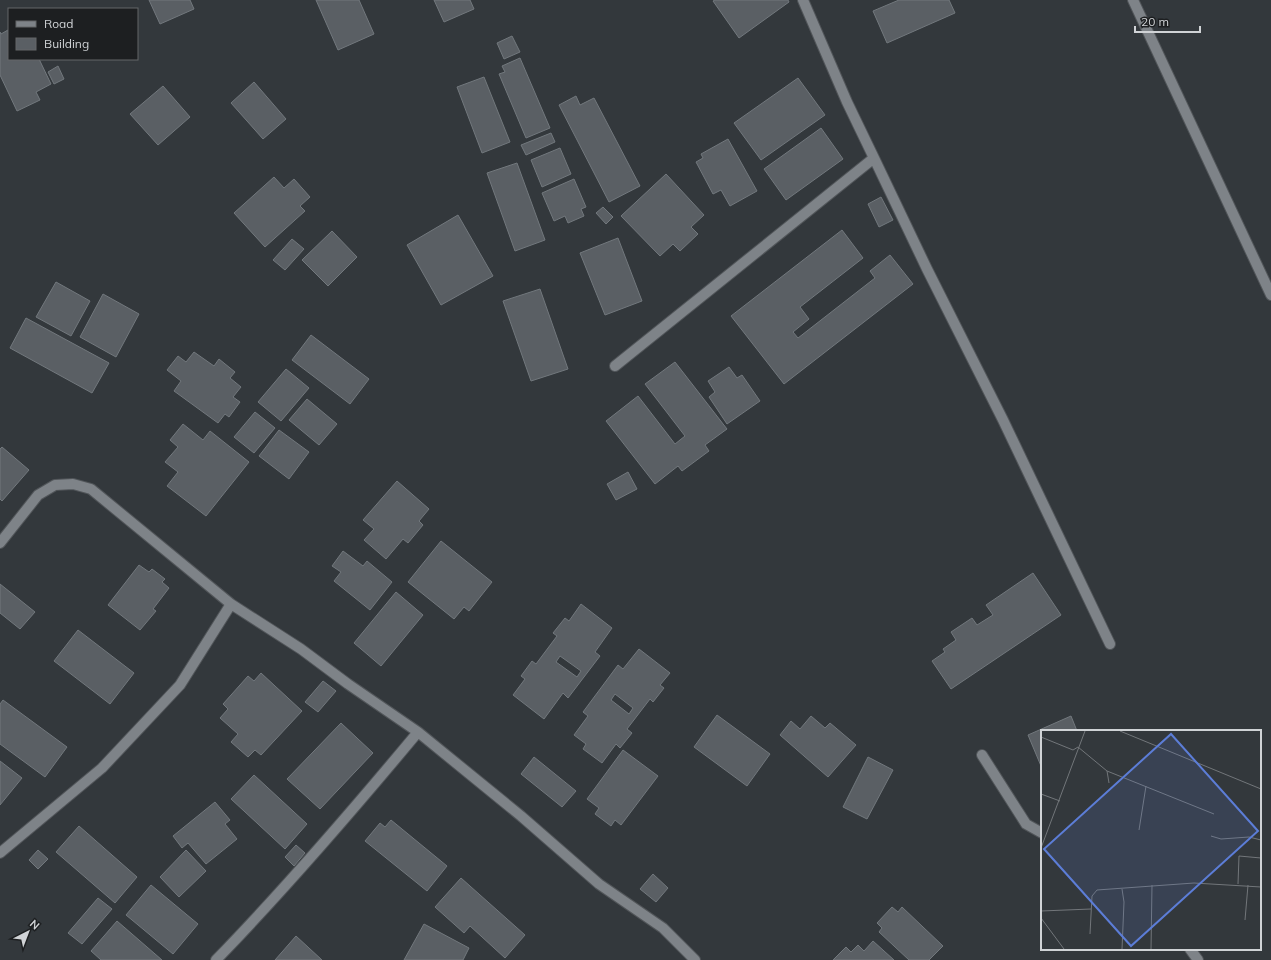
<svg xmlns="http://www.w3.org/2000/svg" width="1271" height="960" font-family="Mulish,sans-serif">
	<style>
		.building { fill: #5a5f64; stroke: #72787d; fill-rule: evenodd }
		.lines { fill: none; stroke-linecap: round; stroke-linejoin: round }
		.street-casing { stroke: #515559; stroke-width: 12 }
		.secondary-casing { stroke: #515559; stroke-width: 12 }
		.street { stroke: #7e8388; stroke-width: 10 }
		.secondary { stroke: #7e8388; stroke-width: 10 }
		.inset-road { fill: none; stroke: #72767a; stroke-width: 1 }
		.view { fill: #5c7dd7; fill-opacity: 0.15; stroke: #5c7dd7; stroke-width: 2 }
		.inset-edge { fill: none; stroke: #d0d3d6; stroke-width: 2 }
	</style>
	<rect width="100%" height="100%" fill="#33383c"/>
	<path class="building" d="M149,0H190L194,9L160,24Z
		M316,0H359L374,34L338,50Z
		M434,0H470L474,9L444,22Z
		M715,0H788L789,2L739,38L713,1Z
		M899,0H949L955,13L887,43L873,11Z
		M8,30L9,59H39L51,84L36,92L40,100L17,111L0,75V32L1,34Z
		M512,36L520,52L504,59L497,43Z
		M520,58L550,128L526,138L499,74L505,72L502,66Z
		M58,66L64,79L54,84L48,72Z
		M484,77L510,142L482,153L457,87Z
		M798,78L825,115L761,160L734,123Z
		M254,82L286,119L263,139L231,103Z
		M163,86L190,117L158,145L130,114Z
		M576,96L580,105L594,98L640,186L609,202L559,105Z
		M821,128L843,159L786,200L764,169Z
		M551,133L555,142L526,155L521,145Z
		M728,139L757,191L730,206L721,190L713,194L696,162L703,158L701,154Z
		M560,148L571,174L542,187L531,160Z
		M517,163L545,240L515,251L487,173Z
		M666,174L704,215L691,227L698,234L680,251L673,244L660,256L621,216Z
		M274,177L284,188L294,179L310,197L300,206L305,211L265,247L234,213Z
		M574,179L586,207L581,209L584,216L568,223L565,216L554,221L542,193Z
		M881,197L893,220L879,227L868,204Z
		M603,207L613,217L606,224L596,213Z
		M458,215L493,276L441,305L407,245Z
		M842,230L863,258L800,307L809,319L793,332L798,338L875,278L870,271L890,255L913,284L784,384L731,316Z
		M332,231L357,257L328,286L302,260Z
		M618,238L642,301L605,315L580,253Z
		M292,239L304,249L285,270L273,260Z
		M56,282L90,301L71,336L36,317Z
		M540,289L568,369L531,381L503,301Z
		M103,294L139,314L116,357L80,337Z
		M26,318L109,363L92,393L10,348Z
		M311,335L369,379L350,404L292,360Z
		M194,352L214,366L219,359L235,372L230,378L241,387L233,397L240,402L229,417L225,414L218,423L174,391L181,381L167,370L178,356L186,362Z
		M675,362L727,429L705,445L709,451L682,471L678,466L655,484L606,421L638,396L675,444L685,436L645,384Z
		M729,367L737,378L742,375L760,401L727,424L709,397L715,392L708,381Z
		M286,369L309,388L281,421L258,402Z
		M307,399L337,424L319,445L289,420Z
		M255,412L275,428L254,453L234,437Z
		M183,424L203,440L210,431L249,462L206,516L167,486L178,472L165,462L178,447L170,440Z
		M279,430L309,452L289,479L259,456Z
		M2,447L29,470L2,501L0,499V449Z
		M628,472L637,489L616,500L607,484Z
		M397,481L429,509L419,521L423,525L408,543L403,539L386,559L364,540L374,529L363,520Z
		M441,541L492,582L469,611L464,607L454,619L408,582Z
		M343,551L363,566L367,561L392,582L370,610L334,581L341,572L332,566Z
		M139,565L149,572L152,569L165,579L162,582L169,588L153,609L156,611L140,630L108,605Z
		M1033,573L1061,615L951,689L932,661L945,652L943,649L956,640L951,632L972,618L977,625L993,615L986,605Z
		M0,584L35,612L20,629L0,613Z
		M396,592L423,615L381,666L354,643Z
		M581,604L612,628L595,652L600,656L568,698L563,693L544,719L513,695L525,679L521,676L532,661L536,664L557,636L553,633L565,618L569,621ZM560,656L581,671L577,677L556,662Z
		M78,630L134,673L110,704L54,661Z
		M639,649L670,673L660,685L664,688L653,702L650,699L627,729L632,733L620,748L616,744L602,763L583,749L586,744L574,735L588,716L583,712L618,665L623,669ZM615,694L633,708L629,714L611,700Z
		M261,673L302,711L261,755L255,750L248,757L231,742L238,734L220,718L228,709L223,704L248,676L254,681Z
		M323,681L336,691L318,712L305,702Z
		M3,700L67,747L45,777L0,744V704Z
		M717,715L770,754L747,786L694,747Z
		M811,716L825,728L830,723L856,745L828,777L780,735L791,721L800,729Z
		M1071,716L1077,731H1042L1041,766L1028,735Z
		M341,723L373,753L320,809L287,779Z
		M623,750L658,776L621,825L615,820L611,826L595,814L599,808L587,799Z
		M534,757L576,791L562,807L521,774Z
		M868,757L893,770L867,819L843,807Z
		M0,761L22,778L0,805Z
		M254,775L307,824L285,849L231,799Z
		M215,802L230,820L225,824L237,839L206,864L188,843L182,848L173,836Z
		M391,820L447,866L427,891L365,841L380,823L385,827Z
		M79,826L137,877L115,903L56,852Z
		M296,845L305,853L294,866L285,857Z
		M38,850L48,859L38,869L29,860Z
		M186,850L206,871L179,897L160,877Z
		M653,874L668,888L656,902L640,889Z
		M461,878L525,935L505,958L470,926L464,933L435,907Z
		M151,885L198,924L173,954L126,915Z
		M98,898L112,909L82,944L68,933Z
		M892,907L898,912L902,907L943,946L929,960H909L879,932L882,928L877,923Z
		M117,921L162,960H101L91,951Z
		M424,924L469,948L463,960H404Z
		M296,936L322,960H275Z
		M873,941L894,960H833L846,947L851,952L858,945L864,951Z"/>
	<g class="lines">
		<defs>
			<path id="street" d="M803,0L847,102L874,158L927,269L1003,420L1110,644
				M615,366L874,158
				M0,543L38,495L55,485L73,484L91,489L231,604L301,649L348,684L418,732L521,816L599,884L663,928L695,960
				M982,755L1026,824L1042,833
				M0,853L102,768L180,685L231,604
				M1190,949L1198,960
				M216,960C287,887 353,810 418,732"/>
			<path id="secondary" d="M1133,0L1271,295"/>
		</defs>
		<use href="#street" class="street-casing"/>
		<use href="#secondary" class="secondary-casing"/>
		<use href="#street" class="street"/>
		<use href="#secondary" class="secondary"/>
	</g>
	<g transform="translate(1041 730)">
		<rect width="220" height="220" fill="#33383c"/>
		<path class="inset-road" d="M79,1L220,59M0,7L32,20L37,17L66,41L68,53M66,41L173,84M0,64L19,71M98,100L105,56M170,106L180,109L208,107L220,110M0,118L44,1M197,154L198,126L220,128M0,181L50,179M0,188L23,219M204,190L207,155M49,204L51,166L56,160L153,153L220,157M81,219L83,172L81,159M110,219L111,155"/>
		<path class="view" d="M130,4L217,101L90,216L3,119Z"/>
		<rect width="220" height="220" class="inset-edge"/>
	</g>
	<rect x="8" y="8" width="130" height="52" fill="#1d1f21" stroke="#656769"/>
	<rect x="16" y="21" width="20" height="6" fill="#7e8388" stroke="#656769"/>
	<text x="44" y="28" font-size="12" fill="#d0d3d6">Road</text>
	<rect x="16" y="38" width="20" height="12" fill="#5a5f64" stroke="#656769"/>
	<text x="44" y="48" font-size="12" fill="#d0d3d6">Building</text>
	<g transform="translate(28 932) rotate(42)" stroke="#1d1f21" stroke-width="3" paint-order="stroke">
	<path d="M0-3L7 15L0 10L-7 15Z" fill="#d0d3d6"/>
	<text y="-6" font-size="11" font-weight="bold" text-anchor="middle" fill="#d0d3d6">N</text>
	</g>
	<path d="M1135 26v6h65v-6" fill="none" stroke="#d0d3d6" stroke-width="2"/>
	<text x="1141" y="26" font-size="12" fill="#d0d3d6" stroke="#1d1f21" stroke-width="3" paint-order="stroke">20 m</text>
</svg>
